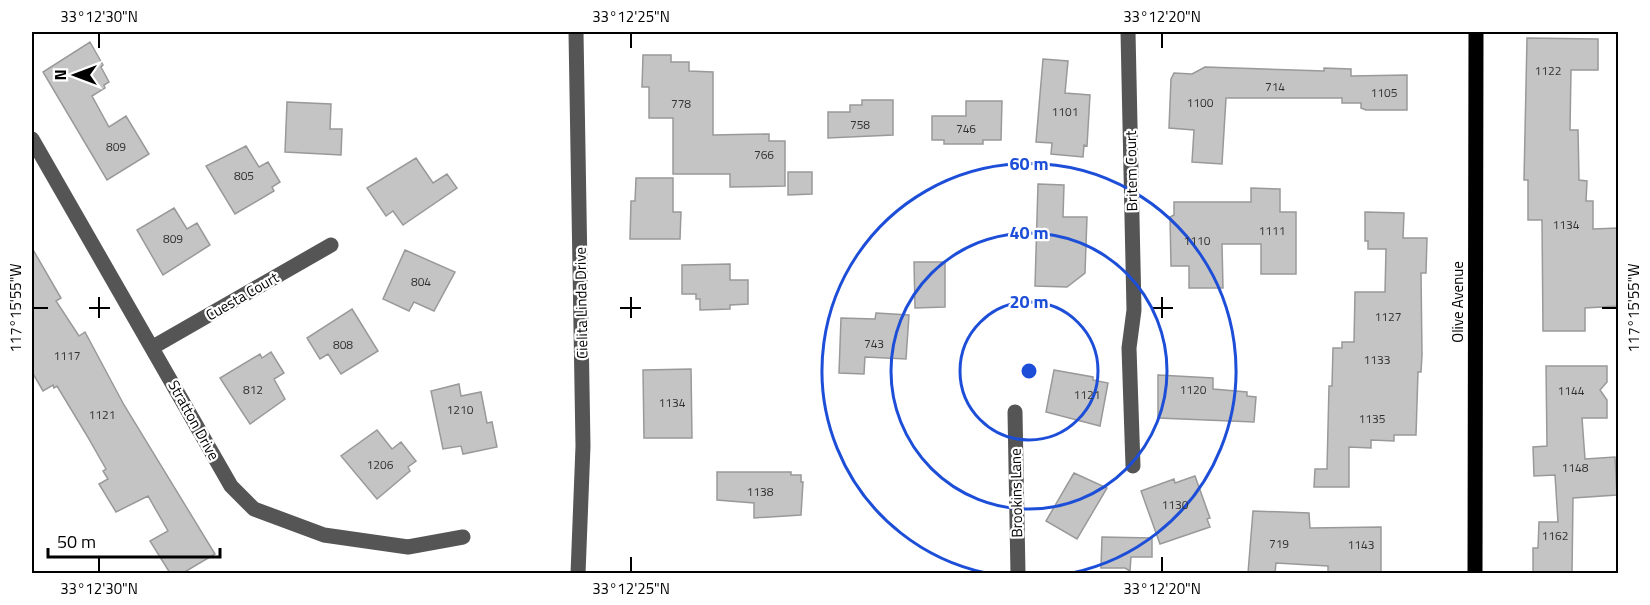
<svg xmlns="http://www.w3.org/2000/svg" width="1650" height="605" font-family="'Titillium Web',sans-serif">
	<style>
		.building { fill: #c4c4c4; stroke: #999; stroke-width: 1.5 }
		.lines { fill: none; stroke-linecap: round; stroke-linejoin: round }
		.minor { stroke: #555; stroke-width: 15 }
		.major { stroke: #000; stroke-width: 15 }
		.ticks { fill: none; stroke: #000; stroke-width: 2 }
		.ring { fill: none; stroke: #1d4ed8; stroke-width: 3 }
		.labels { text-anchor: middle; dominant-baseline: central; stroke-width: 4.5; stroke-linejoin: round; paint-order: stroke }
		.number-label { font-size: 12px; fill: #313131 }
		.street-label { font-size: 15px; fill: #000; stroke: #fff }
		.centre { fill: #1d4ed8; stroke: #fff; stroke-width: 3 }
		.ring-label { font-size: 18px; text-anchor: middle; font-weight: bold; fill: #1d4ed8; stroke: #fff; stroke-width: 4.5; stroke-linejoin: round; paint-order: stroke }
		.neatline { fill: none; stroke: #000; stroke-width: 2 }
		.ticks-label { font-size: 15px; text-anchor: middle; fill: #000 }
	</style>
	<rect width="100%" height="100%" fill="#fff"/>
	<path class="building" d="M1527,38L1598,39V70H1571L1570,130H1578L1579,180L1587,181L1586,201H1593V229L1618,228V306L1585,308V331H1543L1542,220H1528V180H1524Z
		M90,42L103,65L101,67L109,82L104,85L105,88L92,96L109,127L126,116L149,154L107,180L43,72Z
		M643,55H671V62H689V71L713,72V135L769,134V141H785V186L730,187V174H673V118H649V87H642Z
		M1043,59L1068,61L1065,93L1090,95L1087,146L1084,145L1083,157L1051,154L1052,143L1036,142Z
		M1205,67L1324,71V68L1351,69V76L1407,75V110H1366L1361,108V103H1342V98H1226L1222,164L1192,162L1194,130L1169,128L1171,79L1174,73L1192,74Z
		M862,100H893V135L828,138V112H850V105H862Z
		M966,101H1002L1001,140H983V144H944V140H932V116H966Z
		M287,102L331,104L330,129H342L341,155L285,152Z
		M246,146L259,167L268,162L280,182L272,187L274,191L235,214L206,166Z
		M416,158L433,183L447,174L457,188L403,225L393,211L386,216L367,188Z
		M788,172H812V194L788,195Z
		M636,178H673V212H681L680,239H630L631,201H635Z
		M1038,184L1064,185L1063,217H1087L1085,273L1067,287L1035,286Z
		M1251,188L1280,189V212H1296V274H1261V244H1222L1223,288H1189V266H1171L1170,217L1174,215V202H1251Z
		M174,208L187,229L197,223L210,245L163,275L137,230Z
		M1365,212L1404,213L1403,238H1427L1426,273H1421L1422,355L1421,372H1418L1416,435H1394V441L1371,440V448L1349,447V487H1314L1315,469H1327L1329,386H1332L1333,348H1342V342H1354L1355,292H1385L1386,249H1368V241H1365Z
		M32,248L61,298L56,301L79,336L85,332L124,405L215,554L183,573H170L150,541L168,531L148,496L116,512L99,484L108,479L103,471L106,469L86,434L57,386L54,388L53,385L43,391L32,372Z
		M405,250L455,272L434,311L414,302L409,311L383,299Z
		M914,262H945V307L915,308Z
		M730,264V280H748V304L730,305V309L700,310V299H696V294H682V265Z
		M352,309L378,351L341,374L328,354L320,359L307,338Z
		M876,313L909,315L906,359L865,357L864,374L839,373L841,318L875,319Z
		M271,352L284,373L274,379L285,399L250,424L220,378L260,354L262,358Z
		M1546,366H1607V382L1600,390L1607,400V418H1582L1585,459L1615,457L1617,495L1573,498L1572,573H1533V548H1538L1539,522H1558L1555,475L1534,476L1533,447L1547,446Z
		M691,369L692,438H644L643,370Z
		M1054,370L1093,377V380L1108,383L1100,426L1046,412Z
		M1158,375L1213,378V389L1247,392V396L1256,397L1254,422L1158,418Z
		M459,384L461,396L481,392L487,423L492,422L497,447L463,454L461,446L443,449L431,391Z
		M377,430L392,449L401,442L416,461L408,467L410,471L377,499L341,456Z
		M717,472H791V475H801V482H803L801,515L754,518V503L717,500Z
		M1074,473L1107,488L1077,539L1046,521Z
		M1195,476L1210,518L1207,519L1210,527L1160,544L1141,491L1174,479L1175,483Z
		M1253,511L1309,513L1310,528L1381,527V573H1328V566L1276,563L1275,573H1248Z
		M1102,537L1152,538V557H1131L1130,571L1125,568H1101Z"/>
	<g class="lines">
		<path class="minor" d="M576,32L583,446L578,574
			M1128,32L1134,310L1129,348L1133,466
			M32,139L231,486L254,509L324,535L408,547L463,537
			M153,347L331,245
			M1015,412L1018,574"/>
		<path class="major" d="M1475,574L1476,32"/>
	</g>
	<path class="ticks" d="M99,33V48M631,33V48M1162,33V48M99,297V318M631,297V318M1162,297V318M33,308H48M89,308H110M620,308H641M1152,308H1173M1602,308H1617M99,557V572M631,557V572M1162,557V572"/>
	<g class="ring">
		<circle cx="1029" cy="371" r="69"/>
		<circle cx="1029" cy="371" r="138"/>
		<path d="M986 573A207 207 0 1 1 1072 573"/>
	</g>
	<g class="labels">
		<g class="number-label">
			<text x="1548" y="70">1122</text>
			<text x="1275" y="86">714</text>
			<text x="1384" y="92">1105</text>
			<text x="1200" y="102">1100</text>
			<text x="681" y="103">778</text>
			<text x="1065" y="111">1101</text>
			<text x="860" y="124">758</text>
			<text x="966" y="128">746</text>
			<text x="116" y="146">809</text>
			<text x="764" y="154">766</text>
			<text x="244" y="175">805</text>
			<text x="1566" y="224">1134</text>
			<text x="1272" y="230">1111</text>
			<text x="173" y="238">809</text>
			<text x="1197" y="240">1110</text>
			<text x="421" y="281">804</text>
			<text x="1388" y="316">1127</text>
			<text x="874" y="343">743</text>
			<text x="343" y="344">808</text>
			<text x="67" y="355">1117</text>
			<text x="1377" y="359">1133</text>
			<text x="253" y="389">812</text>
			<text x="1193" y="389">1120</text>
			<text x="1571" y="390">1144</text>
			<text x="1087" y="394">1121</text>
			<text x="672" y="402">1134</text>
			<text x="460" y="409">1210</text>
			<text x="102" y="414">1121</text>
			<text x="1372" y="418">1135</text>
			<text x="380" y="464">1206</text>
			<text x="1575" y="467">1148</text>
			<text x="760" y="491">1138</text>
			<text x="1175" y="504">1130</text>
			<text x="1555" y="535">1162</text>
			<text x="1279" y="543">719</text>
			<text x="1361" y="544">1143</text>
		</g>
		<g class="street-label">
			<text transform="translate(1131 171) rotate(-91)">Britem Court</text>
			<text transform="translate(242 296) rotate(-30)">Cuesta Court</text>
			<text transform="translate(1457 302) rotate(-90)">Olive Avenue</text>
			<text transform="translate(581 303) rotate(-91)">Cielita Linda Drive</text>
			<text transform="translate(194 420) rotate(61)">Stratton Drive</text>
			<text transform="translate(1016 493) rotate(-91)">Brookins Lane</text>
		</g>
	</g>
	<circle cx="1029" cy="371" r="9" class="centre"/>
	<g class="ring-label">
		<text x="1029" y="170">60 m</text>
		<text x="1029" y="239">40 m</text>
		<text x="1029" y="308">20 m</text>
	</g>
	<rect width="1650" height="605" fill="none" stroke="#ffffff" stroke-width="66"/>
	<g transform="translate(75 75) rotate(270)" stroke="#ffffff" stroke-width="4.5" paint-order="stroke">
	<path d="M0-4.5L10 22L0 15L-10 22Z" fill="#000000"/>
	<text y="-9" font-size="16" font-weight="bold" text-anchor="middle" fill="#000000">N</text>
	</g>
	<path d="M48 548v9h172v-9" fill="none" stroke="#000000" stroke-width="3"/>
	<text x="57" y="548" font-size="18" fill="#000000" stroke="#ffffff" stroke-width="4.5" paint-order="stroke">50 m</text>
	<rect x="33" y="33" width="1584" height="539" class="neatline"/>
	<g class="ticks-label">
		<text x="99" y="22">33°12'30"N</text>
		<text x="631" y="22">33°12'25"N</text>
		<text x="1162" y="22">33°12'20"N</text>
		<text transform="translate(1634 308) rotate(-90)" y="5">117°15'55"W</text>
		<text transform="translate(16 308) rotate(-90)" y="5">117°15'55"W</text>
		<text x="99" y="594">33°12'30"N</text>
		<text x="631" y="594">33°12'25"N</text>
		<text x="1162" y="594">33°12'20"N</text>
	</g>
</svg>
